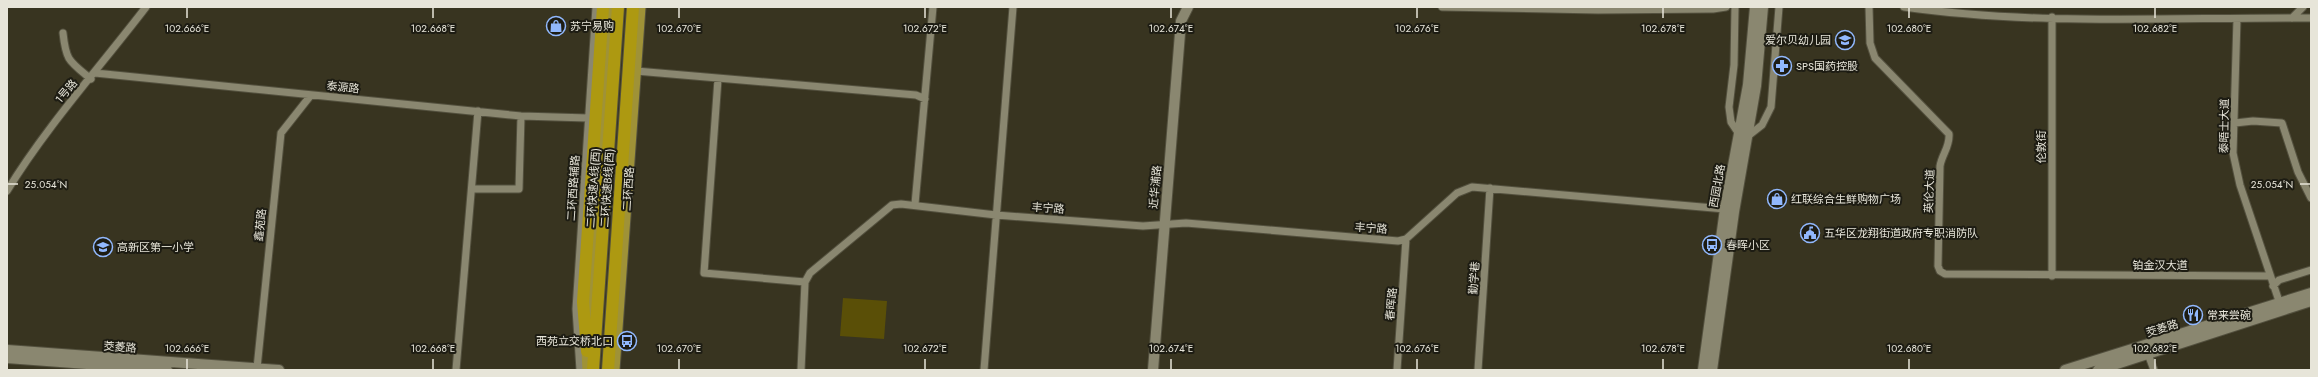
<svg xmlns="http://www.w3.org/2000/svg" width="2318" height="377" font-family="Jost,'Noto Sans SC',sans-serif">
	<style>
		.green { fill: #5a4f07 }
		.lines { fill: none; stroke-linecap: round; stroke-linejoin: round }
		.street-casing { stroke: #53503e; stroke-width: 9 }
		.secondary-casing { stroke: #53503e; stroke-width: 12 }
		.primary-casing { stroke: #53503e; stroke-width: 13 }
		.highway-casing { stroke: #53503e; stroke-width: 14 }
		.street { stroke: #8a8770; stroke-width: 7 }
		.secondary { stroke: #8a8770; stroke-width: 10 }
		.primary { stroke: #9f9237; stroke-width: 11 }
		.highway { stroke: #ad9911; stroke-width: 12 }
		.ticks { fill: none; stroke: #e7e5d9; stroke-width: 1.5 }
		.labels { text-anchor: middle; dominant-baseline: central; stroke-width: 4; stroke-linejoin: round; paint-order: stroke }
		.poi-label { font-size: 11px; fill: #e7e5d9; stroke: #1d1c13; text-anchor: start }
		.street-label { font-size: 11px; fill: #e7e5d9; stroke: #1d1c13 }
		.ticks-label { font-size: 10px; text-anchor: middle; fill: #e7e5d9; stroke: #1d1c13; stroke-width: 4; stroke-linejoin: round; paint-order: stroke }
	</style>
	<rect width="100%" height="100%" fill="#383420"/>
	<path class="green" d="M843,298L887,301L884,339L840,336Z"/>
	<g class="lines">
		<defs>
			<path id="street" d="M1442,7L1598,10L1713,9L1726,7
				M1735,7L1734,65L1729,107L1731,122L1739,134
				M1869,7L1870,43L1875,58L1949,134C1950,147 1942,154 1940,166L1938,266L1940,271L1945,274L2269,276
				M1904,7C2038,26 2176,17 2311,18
				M2292,18L2303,7
				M2237,19L2233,153L2240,185L2280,304
				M63,33C66,61 69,61 91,79
				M636,71L916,95L925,99
				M95,73L521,116L588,118
				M718,79L704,273L805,282
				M2235,123L2253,121L2282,123L2298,172L2311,198
				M1748,136L1762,125L1771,107L1779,7
				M472,189H519L521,116
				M7,191C46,127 100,67 146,7
				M915,204L933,7
				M2052,276V17
				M2273,286L2279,280L2311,270
				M2148,354L2154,370
				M257,368L281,133L311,95
				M456,370L478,111
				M580,370L576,309L596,7
				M801,370L805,282L810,273L892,205L901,204L996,215L1143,226L1186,223L1398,241L1406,239L1457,193L1472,187L1725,209
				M984,370L1013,7
				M1397,370L1406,239
				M1478,370L1490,188"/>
			<path id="secondary" d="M7,350L279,370
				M7,358L167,370
				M1153,370L1181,21L1188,7
				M1703,370L1725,209L1748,85L1755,7
				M1712,370L1734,212L1756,86L1763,7
				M2065,370L2311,293
				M2098,370L2311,301"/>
			<path id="primary" d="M588,370L587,351L611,7
				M614,370L640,7"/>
			<path id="highway" d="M587,351L583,302L603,7
				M593,370L618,7
				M608,370L633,7"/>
		</defs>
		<use href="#street" class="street-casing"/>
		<use href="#secondary" class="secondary-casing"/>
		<use href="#primary" class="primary-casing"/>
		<use href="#highway" class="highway-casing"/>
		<use href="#street" class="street"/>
		<use href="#secondary" class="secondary"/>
		<use href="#primary" class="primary"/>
		<use href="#highway" class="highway"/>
	</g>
	<path class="ticks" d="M187,8V18M433,8V18M679,8V18M925,8V18M1171,8V18M1417,8V18M1663,8V18M1909,8V18M2155,8V18M8,184H18M2300,184H2310M187,359V369M433,359V369M679,359V369M925,359V369M1171,359V369M1417,359V369M1663,359V369M1909,359V369M2155,359V369"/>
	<defs>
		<symbol id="shop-ring" viewBox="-11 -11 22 22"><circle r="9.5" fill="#1d1c13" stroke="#91b8fd" stroke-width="1.5"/><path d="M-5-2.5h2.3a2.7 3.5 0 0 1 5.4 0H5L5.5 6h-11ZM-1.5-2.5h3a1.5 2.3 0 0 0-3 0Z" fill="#91b8fd"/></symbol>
		<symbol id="school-ring" viewBox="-11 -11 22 22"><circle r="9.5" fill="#1d1c13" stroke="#91b8fd" stroke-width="1.5"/><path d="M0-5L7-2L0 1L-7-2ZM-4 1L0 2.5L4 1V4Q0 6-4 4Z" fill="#91b8fd"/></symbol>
		<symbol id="pharmacy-ring" viewBox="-11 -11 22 22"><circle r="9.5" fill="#1d1c13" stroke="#91b8fd" stroke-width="1.5"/><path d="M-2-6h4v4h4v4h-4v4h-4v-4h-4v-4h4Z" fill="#91b8fd"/></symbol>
		<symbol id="civic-ring" viewBox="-11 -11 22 22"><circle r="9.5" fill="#1d1c13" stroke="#91b8fd" stroke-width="1.5"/><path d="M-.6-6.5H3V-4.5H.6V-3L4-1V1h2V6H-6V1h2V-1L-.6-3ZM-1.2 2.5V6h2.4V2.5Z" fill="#91b8fd"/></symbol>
		<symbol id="bus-ring" viewBox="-11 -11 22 22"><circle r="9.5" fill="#1d1c13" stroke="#91b8fd" stroke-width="1.5"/><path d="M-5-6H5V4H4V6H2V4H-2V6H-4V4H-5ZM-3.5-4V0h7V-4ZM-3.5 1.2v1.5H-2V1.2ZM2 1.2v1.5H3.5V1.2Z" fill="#91b8fd"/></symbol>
		<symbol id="restaurant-ring" viewBox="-11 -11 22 22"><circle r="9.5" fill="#1d1c13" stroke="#91b8fd" stroke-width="1.5"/><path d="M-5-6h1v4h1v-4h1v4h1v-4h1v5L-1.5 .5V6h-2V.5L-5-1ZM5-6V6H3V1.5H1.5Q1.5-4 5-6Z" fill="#91b8fd"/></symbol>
	</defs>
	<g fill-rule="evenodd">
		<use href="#shop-ring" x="545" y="15" width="22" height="22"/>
		<use href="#school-ring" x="1834" y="29" width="22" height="22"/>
		<use href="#pharmacy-ring" x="1771" y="55" width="22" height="22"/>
		<use href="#shop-ring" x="1766" y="188" width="22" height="22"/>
		<use href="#civic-ring" x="1799" y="222" width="22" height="22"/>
		<use href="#bus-ring" x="1701" y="234" width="22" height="22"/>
		<use href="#school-ring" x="92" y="236" width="22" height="22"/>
		<use href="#restaurant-ring" x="2182" y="304" width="22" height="22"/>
		<use href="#bus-ring" x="616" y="330" width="22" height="22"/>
	</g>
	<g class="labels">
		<g class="poi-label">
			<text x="570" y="26">苏宁易购</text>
			<text x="1831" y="40" text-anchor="end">爱尔贝幼儿园</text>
			<text x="1796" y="66">SPS国药控股</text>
			<text x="1791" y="199">红联综合生鲜购物广场</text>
			<text x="1824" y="233">五华区龙翔街道政府专职消防队</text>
			<text x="1726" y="245">春晖小区</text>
			<text x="117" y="247">高新区第一小学</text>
			<text x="2207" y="315">常来尝碗</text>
			<text x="613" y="341" text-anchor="end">西苑立交桥北口</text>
		</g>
		<g class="street-label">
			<text transform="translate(343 87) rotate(6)">泰源路</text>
			<text transform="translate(66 91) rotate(-50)">1号路</text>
			<text transform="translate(2224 126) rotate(-89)">泰晤士大道</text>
			<text transform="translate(2041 147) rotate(-90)">伦敦街</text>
			<text transform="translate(1717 186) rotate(-80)">西园北路</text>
			<text transform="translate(1155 187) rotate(-85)">近华浦路</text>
			<text transform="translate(573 188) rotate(-86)">二环西路辅路</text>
			<text transform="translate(593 188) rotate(-86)">二环快速A线(西)</text>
			<text transform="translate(607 188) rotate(-86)">二环快速B线(西)</text>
			<text transform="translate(628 189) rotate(-86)">二环西路</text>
			<text transform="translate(1929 191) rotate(-88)">英伦大道</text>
			<text transform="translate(1048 208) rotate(4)">丰宁路</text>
			<text transform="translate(260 225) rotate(-84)">鑫苑路</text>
			<text transform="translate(1371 228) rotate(4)">丰宁路</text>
			<text x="2160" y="265">铂金汉大道</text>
			<text transform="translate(1474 278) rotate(-86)">勤学巷</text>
			<text transform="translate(1391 304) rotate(-85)">春晖路</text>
			<text transform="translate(2162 328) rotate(-17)">茭菱路</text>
			<text transform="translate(120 347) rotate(4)">茭菱路</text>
		</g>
	</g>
	<g class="ticks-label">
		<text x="187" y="32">102.666°E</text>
		<text x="433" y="32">102.668°E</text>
		<text x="679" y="32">102.670°E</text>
		<text x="925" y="32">102.672°E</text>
		<text x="1171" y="32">102.674°E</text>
		<text x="1417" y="32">102.676°E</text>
		<text x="1663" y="32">102.678°E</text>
		<text x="1909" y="32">102.680°E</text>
		<text x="2155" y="32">102.682°E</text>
		<text x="46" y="188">25.054°N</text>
		<text x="2272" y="188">25.054°N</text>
		<text x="187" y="352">102.666°E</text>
		<text x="433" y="352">102.668°E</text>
		<text x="679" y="352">102.670°E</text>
		<text x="925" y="352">102.672°E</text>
		<text x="1171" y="352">102.674°E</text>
		<text x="1417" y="352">102.676°E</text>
		<text x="1663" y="352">102.678°E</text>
		<text x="1909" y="352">102.680°E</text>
		<text x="2155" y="352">102.682°E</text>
	</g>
	<rect width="2318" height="377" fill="none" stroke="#e7e5d9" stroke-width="16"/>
</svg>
